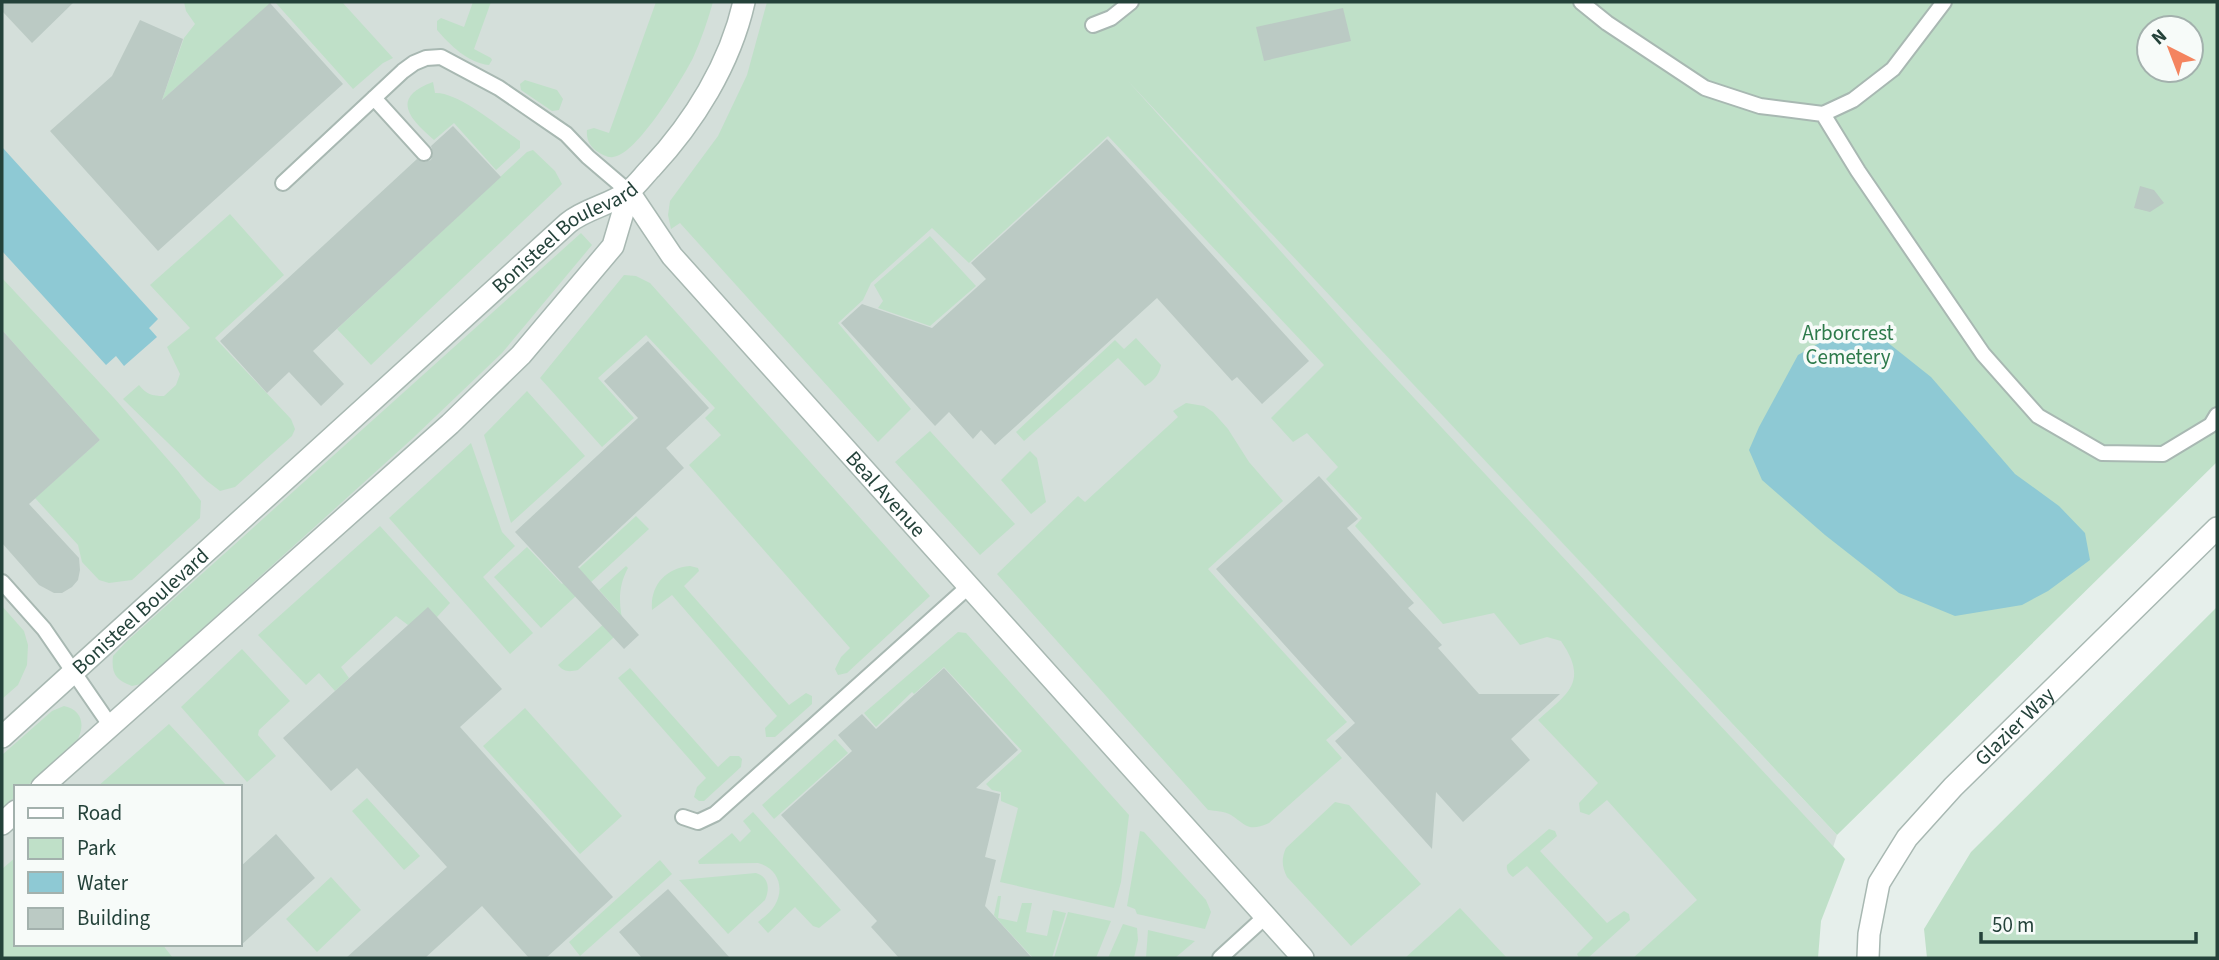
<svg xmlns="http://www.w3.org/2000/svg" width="2219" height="960" font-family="'Source Sans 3',sans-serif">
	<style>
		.built { fill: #d4dfda; fill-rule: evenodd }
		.green { fill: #bfe0c8; fill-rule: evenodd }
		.water { fill: #8ec9d4 }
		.building { fill: #bbcac4 }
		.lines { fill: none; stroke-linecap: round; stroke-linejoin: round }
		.service-casing { stroke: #a8b8b2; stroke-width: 18 }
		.tertiary-casing { stroke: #a8b8b2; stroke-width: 24 }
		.service { stroke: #fff; stroke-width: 14 }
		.tertiary { stroke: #fff; stroke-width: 21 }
		.labels { text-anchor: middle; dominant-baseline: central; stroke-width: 7; stroke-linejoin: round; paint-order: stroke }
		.street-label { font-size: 21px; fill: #24423a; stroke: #f7fbf9 }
		.park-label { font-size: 21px; fill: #2d7a4b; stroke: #f7fbf9 }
	</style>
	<rect width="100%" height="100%" fill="#e6efeb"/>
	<path class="built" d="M2,2H1055L1837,835L1821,884L1810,958H2ZM16,787H240V944H16Z"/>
	<path class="green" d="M184,2H272L162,100L184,38L195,24L186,11Z
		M275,2H342L393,58L383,63L353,89Z
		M473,2H491L474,49L491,58L492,60L489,65C468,63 450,45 437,30V21L441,18L464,27Z
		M656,2H713C708,20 701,40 693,58C682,79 637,155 613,157C608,158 603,155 598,152C590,147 586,139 587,130L594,128L609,133Z
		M767,2H2217V462L1837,835L1128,81L1372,353L1845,859L1821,921L1818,958H1633L1697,900L1607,800L1589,815L1580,812L1579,803L1598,783L1538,720C1568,693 1589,682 1561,641L1547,637L1520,645L1494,613L1443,624L1355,526L1362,518L1326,479L1338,467L1307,433L1293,442L1271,418L1324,365L1108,136L969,263L932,228L871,283L863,300L838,323L911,409L878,442L680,223L671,229L668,215L670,201L718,136L747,75ZM2149,28H2191V70H2149Z
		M525,80L557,90L563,99L559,110L552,111L521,90L520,84Z
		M433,82L435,93C459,92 499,127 520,141V148L496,170L454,123L434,140C409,118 390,98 433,82Z
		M533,150L555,171L562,184L559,187L371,365L337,329L527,152Z
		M230,214L284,275L215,338L291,419L295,429L292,436L235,487L220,491L207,481L123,399L139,385C146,394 152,396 164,396L176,385L180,374L167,347L190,328L150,285Z
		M581,233L592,245L502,353L413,438L141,684L132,686C116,680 111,674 113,656L126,642Z
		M930,236L976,286L930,326L878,308L883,301L874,285Z
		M624,275L636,276L650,283L930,596L847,673L838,675L835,669L841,657L850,648L689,465L721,435L705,418L715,408L646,335L598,378L634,418L602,447L540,378Z
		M2,278L114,398L178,471L201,501L200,518L132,580L109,583L99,580L82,562L78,545L35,498L100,440L2,330Z
		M1136,338L1161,365C1159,376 1153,381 1145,386L1118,358L1024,441L1016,432L1115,340L1124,349Z
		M527,391L585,456L511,523L484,435Z
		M1186,403L1204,406L1213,412L1228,429L1249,462L1283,501L1208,569L1347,722L1326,740L1342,758L1269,823C1249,832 1247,826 1231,815C1225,811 1215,811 1208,810L997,574L1078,496L1085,502L1178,417L1173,411Z
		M930,431L1015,524L980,555L895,462Z
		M471,443L502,532L515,546L483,577L533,633L510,654L389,518Z
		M1030,451L1037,458L1046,502L1031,514L1001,480Z
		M636,516L649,529L541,628L494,577L527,547L562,584Z
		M380,526L450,603L437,617L408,625L396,616L341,667L349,678L335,691L319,673L306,685L258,635Z
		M626,566L628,568C617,588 619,606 624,628L578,670C569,672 564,672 558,665L618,611L599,590Z
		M690,566L698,568L699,571L684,586L789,705L806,693L812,696V704L775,737H766L765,728L777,716L672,595L652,610C650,586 665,568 690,566Z
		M2,606L24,631L28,645L27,665L18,685L2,699Z
		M2217,607V958H1927L1924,929L1971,852Z
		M958,632L966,633L1129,815L1121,882L1114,908L1000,882L1018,808L1001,801V792L992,790L986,784L1022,751L944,667L914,694L912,692L876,727L864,713Z
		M242,649L290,701L259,730L258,735L276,756L247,782L181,707Z
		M630,668L718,767L730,756H739L742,759L741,767L704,801H699L694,797L697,787L706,778L618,678Z
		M64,706C82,710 85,724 78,739L26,787H16V796L2,808V755L52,711Z
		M525,708L622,816L580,854L483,746Z
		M169,724L228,787H97Z
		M835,739L848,753L774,819L762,805Z
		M367,798L420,856L404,870L352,811Z
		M1335,802L1349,805L1421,884L1351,946L1287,877C1282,867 1281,859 1286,848Z
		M753,812L841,910L819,928L813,926L795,907L768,933L758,922C764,917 771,912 775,905C785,888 778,868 758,863L699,864L698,861L732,833L740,842L751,831L743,821Z
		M1549,829L1555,831L1557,836L1540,851L1607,923L1624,911L1629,914L1630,920L1588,958H1579L1577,954L1593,938L1527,866L1513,877C1509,874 1506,871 1507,865Z
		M1140,831L1144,832L1206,900L1211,912L1205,929L1137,914L1135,909L1127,906Z
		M16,857V944H162L173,958H2V869Z
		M660,860L672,874L580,956L569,942Z
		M756,873C769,877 770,889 765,900L728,934L679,880Z
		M331,877L361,910L317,952L286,919Z
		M998,896H1001L998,918L1017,922L1022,903H1032L1026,932L1047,936L1053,910L1066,913L1052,958H1033L997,919L994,915Z
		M1460,908L1507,958H1405Z
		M1068,912L1111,921L1096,958H1054Z
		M1123,924L1137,928L1138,940L1134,958H1108Z
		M1148,930L1195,941L1175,958H1146Z"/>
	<path class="water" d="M2,147L158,319L149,328L157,337L124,366L116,356L106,365L2,251Z
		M1839,332L1887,342L1931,377L2015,474L2059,506L2085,533L2090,560L2048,591L2022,605L1955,616L1899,593L1825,535L1762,480L1749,450L1759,427L1798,355Z"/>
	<path class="building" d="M2,2H74L32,43L2,11Z
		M270,3L343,84L158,251L50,131L112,76L140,20L183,39L162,100Z
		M1343,8L1351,41L1264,61L1256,27Z
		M453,126L501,177L313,351L344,384L321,406L289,372L267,393L220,341L417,159L425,162L431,160L433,152L431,146Z
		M1107,139L1309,361L1262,404L1237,377L1232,381L1157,298L995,445L981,430L973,439L949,412L935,426L841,323L862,304L932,328L986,279L971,263Z
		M2140,186L2154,190L2164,203L2150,212L2134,208Z
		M2,330L100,440L29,504L79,558L80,570L78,580L72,587L62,593H54L39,585L2,543Z
		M648,341L709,408L666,448L684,468L578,567L639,635L624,649L515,532L638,418L604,381Z
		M1319,476L1358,519L1347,528L1414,603L1408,608L1442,645L1438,648L1479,694H1560L1511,739L1530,760L1463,822L1436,792L1432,849L1335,741L1355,723L1216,569Z
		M428,607L502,689L460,727L613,897L546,958H529L482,906L425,958H346L447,867L357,768L331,791L283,738Z
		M944,668L1018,750L976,788L1000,794L985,857L996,860L985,906L1032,958H899L871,927L877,921L781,815L852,751L838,735L862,714L876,729Z
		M276,834L315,878L240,946V867Z
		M668,889L730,958H642L619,932Z"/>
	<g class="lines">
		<defs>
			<path id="service" d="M1581,2L1607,23L1705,88L1760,106L1823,114L1853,100L1893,69L1944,2
				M1093,25L1111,18L1131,2
				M374,98L424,153
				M1823,114L1858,171L1983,354L2038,416L2102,453L2163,454L2211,425L2217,415
				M283,183L403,71L414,63L426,58L441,57L499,88L566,134L588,157L629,192
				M2,582L44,629L110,725
				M683,817L698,822L715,814L968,587
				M1220,958L1266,916"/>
			<g id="tertiary">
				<path id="s1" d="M629,192L672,256L1303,958"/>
				<path id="s2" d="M2,737L568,223C586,208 611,205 629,191C637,185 644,175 651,168C694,122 730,64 744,2"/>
				<path d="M42,787L450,424L521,355L613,246L629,192"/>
				<path d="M2,824L16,811"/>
				<path id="s3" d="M1868,958L1869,934L1879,883L1907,838L1953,787L2217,528"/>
			</g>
		</defs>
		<use href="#service" class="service-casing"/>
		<use href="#tertiary" class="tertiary-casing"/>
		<use href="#service" class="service"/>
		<use href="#tertiary" class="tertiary"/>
	</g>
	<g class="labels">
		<g class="street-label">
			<text stroke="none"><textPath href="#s2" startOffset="754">Bonisteel Boulevard</textPath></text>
			<text stroke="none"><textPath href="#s1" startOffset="397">Beal Avenue</textPath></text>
			<text stroke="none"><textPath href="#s2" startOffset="187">Bonisteel Boulevard</textPath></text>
			<text stroke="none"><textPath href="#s3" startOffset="284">Glazier Way</textPath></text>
		</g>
		<g class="park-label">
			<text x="1848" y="333">Arborcrest<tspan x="1848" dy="24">Cemetery</tspan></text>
		</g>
	</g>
	<rect width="2219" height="960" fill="none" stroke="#24423a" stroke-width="7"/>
	<rect x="14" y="785" width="228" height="161" fill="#f7fbf9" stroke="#a3b1ad" stroke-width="2"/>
	<rect x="28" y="808" width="35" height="10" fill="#ffffff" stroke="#a3b1ad" stroke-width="2"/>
	<text x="77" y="820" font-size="21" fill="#24423a">Road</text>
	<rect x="28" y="838" width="35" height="21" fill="#bfe0c8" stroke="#a3b1ad" stroke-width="2"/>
	<text x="77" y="855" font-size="21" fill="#24423a">Park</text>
	<rect x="28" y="872" width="35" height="21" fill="#8ec9d4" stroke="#a3b1ad" stroke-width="2"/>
	<text x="77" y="890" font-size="21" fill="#24423a">Water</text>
	<rect x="28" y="908" width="35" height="21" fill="#bbcac4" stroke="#a3b1ad" stroke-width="2"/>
	<text x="77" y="925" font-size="21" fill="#24423a">Building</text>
	<g transform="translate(2170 49) rotate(318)"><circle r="33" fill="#f7fbf9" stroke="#a3b1ad" stroke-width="2"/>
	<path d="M0-5L12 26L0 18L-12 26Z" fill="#f4845f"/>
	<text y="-10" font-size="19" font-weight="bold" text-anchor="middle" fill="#24423a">N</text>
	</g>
	<path d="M1981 932v10h215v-10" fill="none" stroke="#24423a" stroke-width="3.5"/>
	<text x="1992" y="932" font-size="21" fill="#24423a" stroke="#f7fbf9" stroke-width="5" paint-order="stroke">50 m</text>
</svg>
